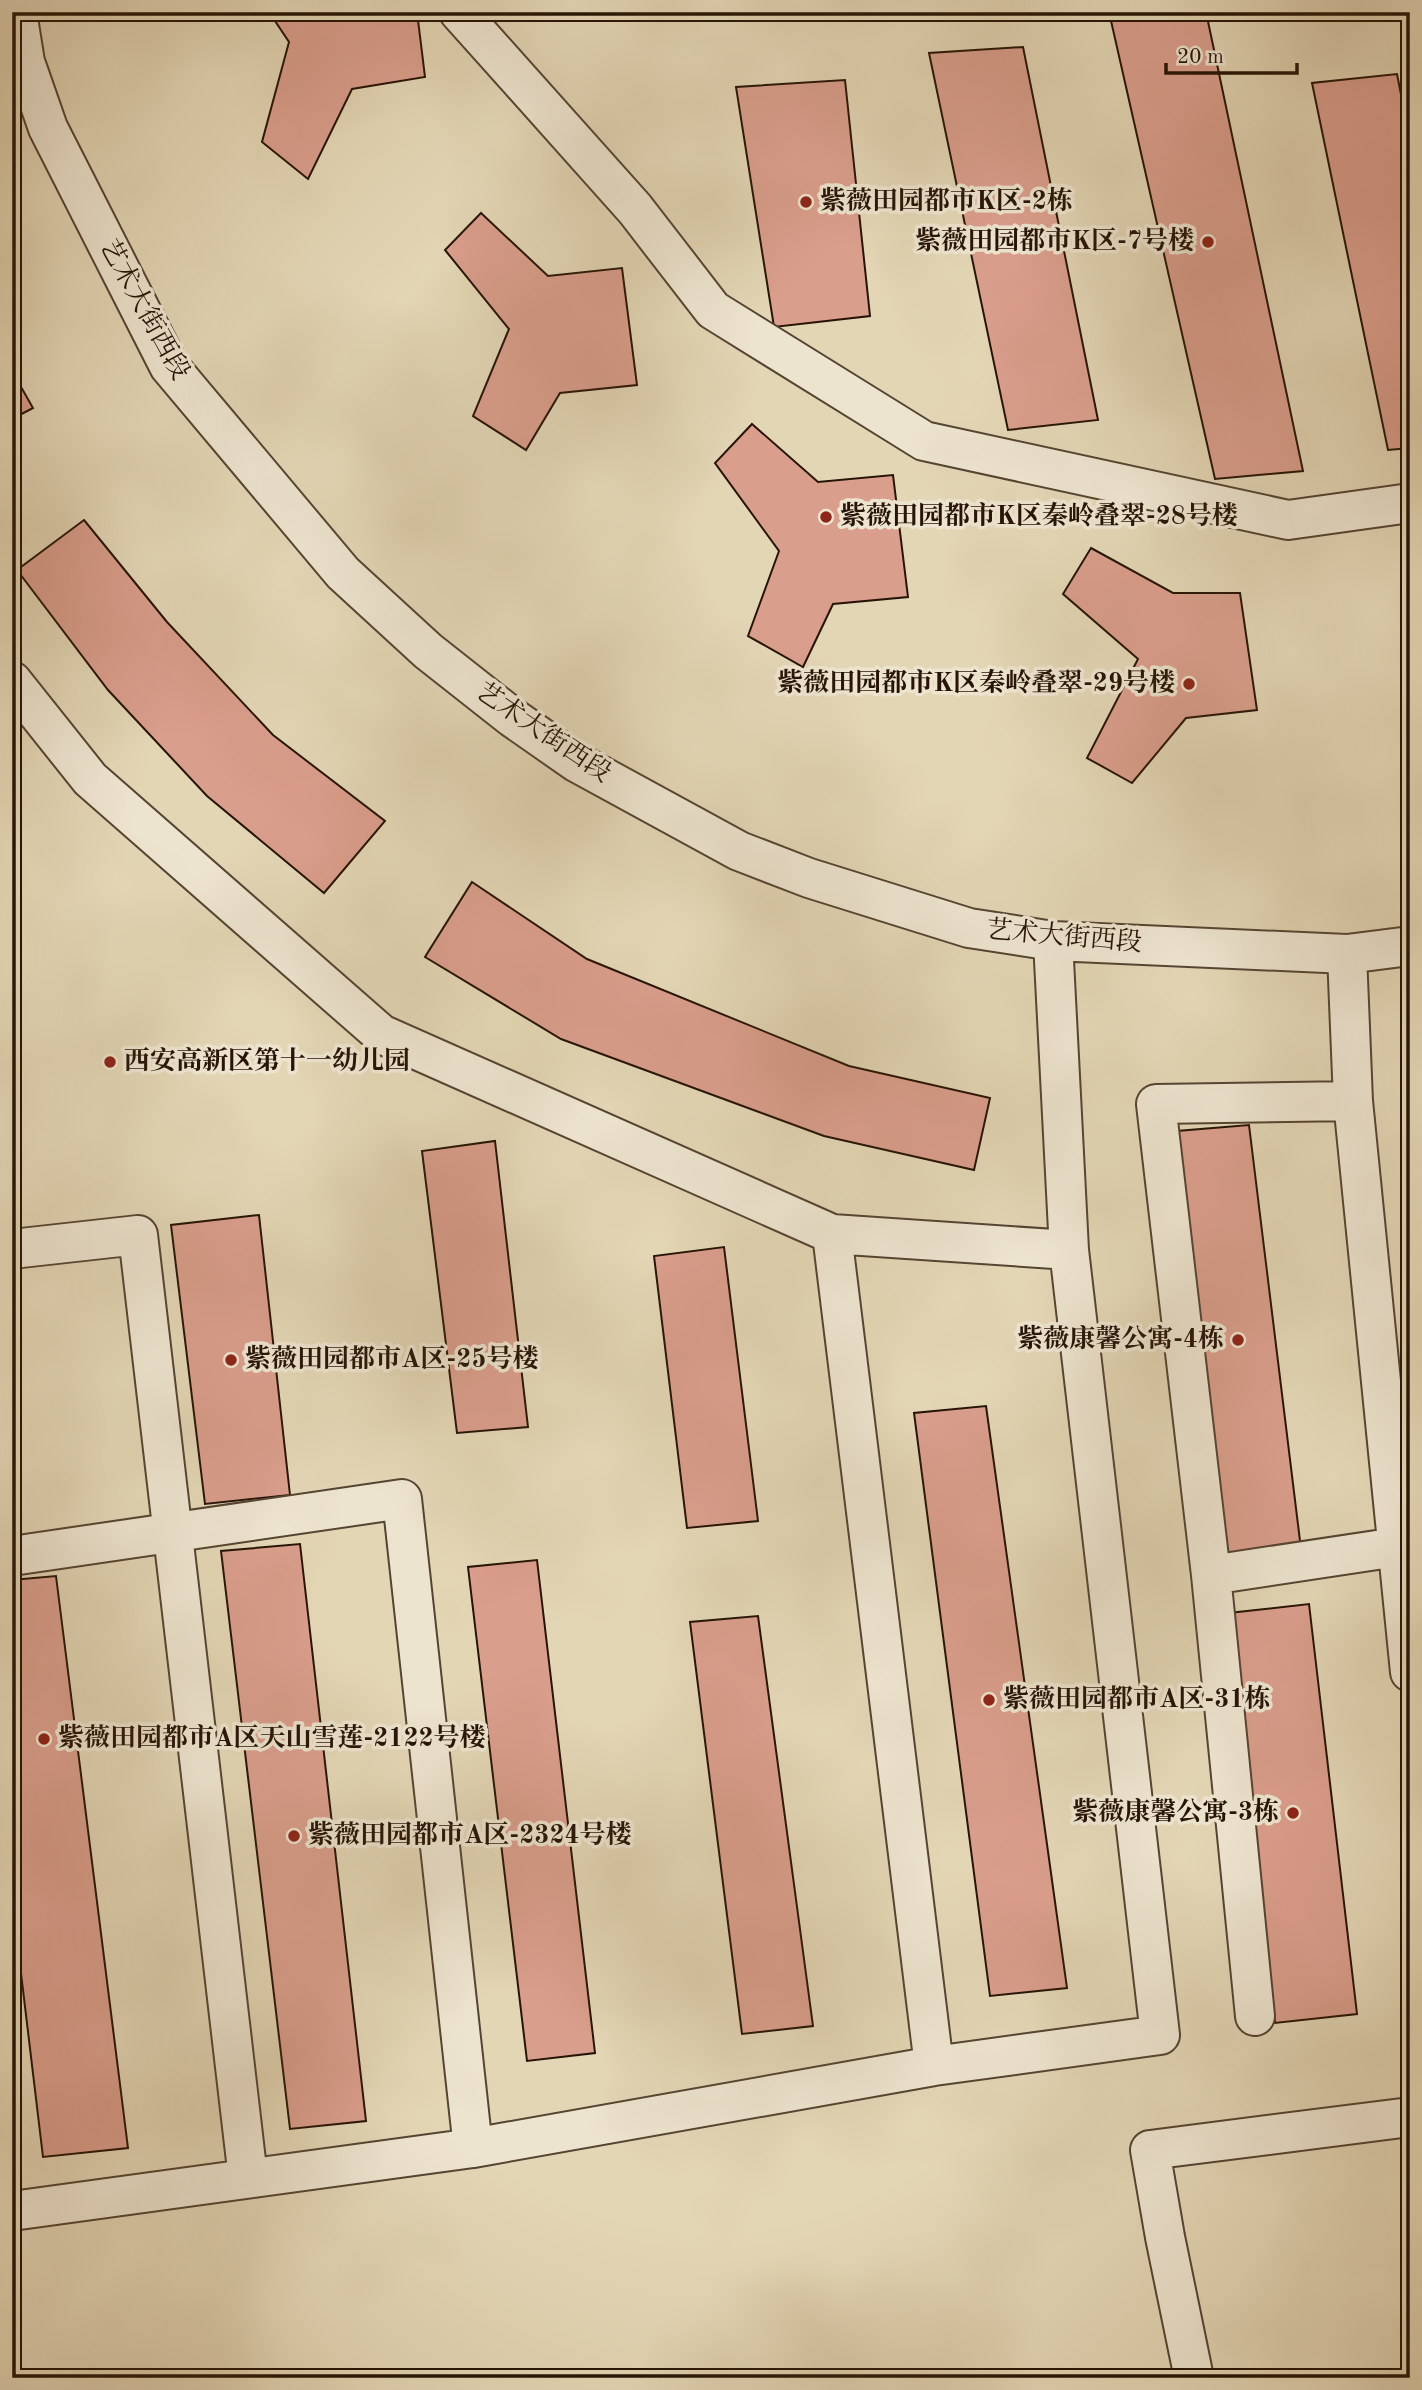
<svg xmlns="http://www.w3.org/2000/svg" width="1422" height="2390" font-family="'Old Standard TT','Noto Serif SC',serif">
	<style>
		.building { fill: #da9e8c; stroke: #271407; stroke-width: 2 }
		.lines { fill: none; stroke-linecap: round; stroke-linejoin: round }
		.minor-casing { stroke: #564432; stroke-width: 42 }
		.minor { stroke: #ede4cf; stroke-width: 38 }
		.poi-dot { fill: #8f2418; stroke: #ede4cf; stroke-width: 2.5 }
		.labels { text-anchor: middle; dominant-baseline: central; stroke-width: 7; stroke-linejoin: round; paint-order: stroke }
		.poi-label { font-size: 26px; font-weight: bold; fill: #271407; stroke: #ede4cf; text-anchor: start }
		.street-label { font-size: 26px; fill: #271407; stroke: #ede4cf }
	</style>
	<rect width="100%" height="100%" fill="#e3d6b5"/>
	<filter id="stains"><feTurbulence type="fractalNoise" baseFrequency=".00286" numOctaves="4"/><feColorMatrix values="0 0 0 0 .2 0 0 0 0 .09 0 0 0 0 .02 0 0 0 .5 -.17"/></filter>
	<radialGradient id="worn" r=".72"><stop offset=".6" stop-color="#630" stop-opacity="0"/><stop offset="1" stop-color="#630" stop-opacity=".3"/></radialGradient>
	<path class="building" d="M269,12H417L425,77L352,89L308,179L262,142L289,42Z
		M1109,12H1206L1303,471L1215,479Z
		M1023,47L1098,420L1008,430L929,53Z
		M1397,74L1410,140V448L1388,450L1312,83Z
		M845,80L870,316L774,327L736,87Z
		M481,213L548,276L622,268L637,385L560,393L526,450L473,416L509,329L445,250Z
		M12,371L33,408L12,419Z
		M752,424L818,482L893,475L908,597L833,604L803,667L748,636L779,551L715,463Z
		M84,520L167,622L273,735L385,821L324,893L207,796L108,690L17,570Z
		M1091,548L1173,593H1240L1257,710L1186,718L1132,783L1087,758L1138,659L1063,594Z
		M472,882L587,959L849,1066L990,1098L974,1170L824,1136L561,1039L425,957Z
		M1249,1125L1301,1549L1224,1557L1177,1131Z
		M495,1141L528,1427L457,1433L422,1151Z
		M259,1215L290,1495L205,1504L171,1225Z
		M724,1247L758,1521L687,1528L654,1256Z
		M986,1406L1067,1988L990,1996L914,1413Z
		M300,1544L366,2121L290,2129L221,1551Z
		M537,1560L595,2053L527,2061L468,1567Z
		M56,1576L128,2148L43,2157L12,1898V1580Z
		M1309,1604L1357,2014L1275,2023L1229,1613Z
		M758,1616L813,2026L742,2034L690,1622Z"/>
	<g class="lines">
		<defs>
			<path id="minor" d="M17,12L25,62L48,128L169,366L343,573L428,651L513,718L576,762L739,851L809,878L969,928L1053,941L1347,954L1410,946
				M459,12L635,209L713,310L924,441L1288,520L1410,503
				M12,681L90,779L381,1034L832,1234L1069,1250
				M1347,954L1353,1101
				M832,1234L934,2066
				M12,1249L138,1235L248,2178
				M12,1556L402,1499L473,2148
				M1211,1575L1156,1104L1353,1101L1410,1672
				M1255,2016L1211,1575L1410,1545
				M12,2211L473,2148L934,2066L1160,2035L1069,1250L1053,941
				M1194,2378L1165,2237L1150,2150L1410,2117"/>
		</defs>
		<use href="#minor" class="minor-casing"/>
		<use href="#minor" class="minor"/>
	</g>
	<g class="poi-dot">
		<circle cx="806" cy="202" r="7"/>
		<circle cx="1208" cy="242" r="7"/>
		<circle cx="826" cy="517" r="7"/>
		<circle cx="1189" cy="684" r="7"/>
		<circle cx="110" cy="1062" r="7"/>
		<circle cx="1238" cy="1340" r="7"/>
		<circle cx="231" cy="1360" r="7"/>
		<circle cx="989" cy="1700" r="7"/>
		<circle cx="44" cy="1739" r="7"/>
		<circle cx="1293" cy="1813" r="7"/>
		<circle cx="294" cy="1836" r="7"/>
	</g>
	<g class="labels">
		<g class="poi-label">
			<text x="820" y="202">紫薇田园都市K区-2栋</text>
			<text x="1194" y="242" text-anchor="end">紫薇田园都市K区-7号楼</text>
			<text x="840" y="517">紫薇田园都市K区秦岭叠翠-28号楼</text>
			<text x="1175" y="684" text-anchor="end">紫薇田园都市K区秦岭叠翠-29号楼</text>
			<text x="124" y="1062">西安高新区第十一幼儿园</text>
			<text x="1224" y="1340" text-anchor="end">紫薇康馨公寓-4栋</text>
			<text x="245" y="1360">紫薇田园都市A区-25号楼</text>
			<text x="1003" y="1700">紫薇田园都市A区-31栋</text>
			<text x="58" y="1739">紫薇田园都市A区天山雪莲-2122号楼</text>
			<text x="1279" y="1813" text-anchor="end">紫薇康馨公寓-3栋</text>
			<text x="308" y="1836">紫薇田园都市A区-2324号楼</text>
		</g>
		<g class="street-label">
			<text transform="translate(144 310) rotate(61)">艺术大街西段</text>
			<text transform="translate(543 733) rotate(34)">艺术大街西段</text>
			<text transform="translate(1064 937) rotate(5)">艺术大街西段</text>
		</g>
	</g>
	<rect width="1422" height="2390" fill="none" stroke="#e3d6b5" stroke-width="42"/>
	<rect x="14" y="14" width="1394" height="2362" fill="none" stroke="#271407" stroke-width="3.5"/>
	<rect x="21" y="21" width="1380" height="2348" fill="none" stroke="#271407" stroke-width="2"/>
	<path d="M1166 63v10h131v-10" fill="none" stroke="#271407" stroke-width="3.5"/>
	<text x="1177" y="63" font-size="21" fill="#271407" stroke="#ede4cf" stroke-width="5" paint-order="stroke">20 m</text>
	<rect width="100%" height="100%" filter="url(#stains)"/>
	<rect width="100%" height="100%" fill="url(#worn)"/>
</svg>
